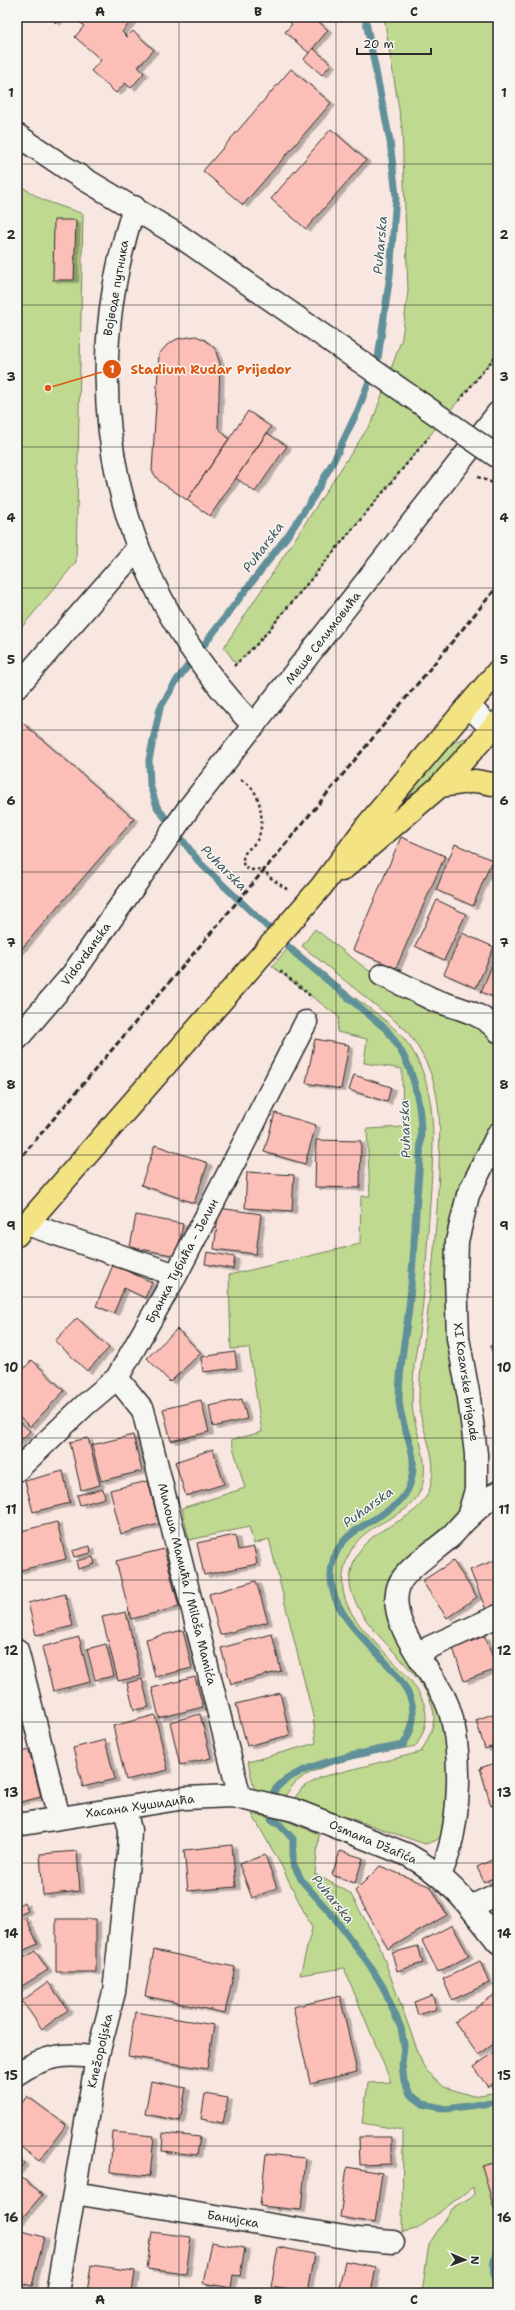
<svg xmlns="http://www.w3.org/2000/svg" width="515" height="2310" font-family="'Shantell Sans',sans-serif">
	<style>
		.green { fill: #bfd990; stroke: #75825e }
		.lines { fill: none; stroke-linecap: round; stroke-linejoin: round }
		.stream { stroke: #619099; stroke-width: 7 }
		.building { fill: #fbbfb7; stroke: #2b2b2b; filter: url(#shadow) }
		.minor-casing { stroke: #2b2b2b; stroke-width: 25 }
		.tertiary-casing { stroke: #2b2b2b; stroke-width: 25 }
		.primary-casing { stroke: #2b2b2b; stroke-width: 25 }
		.path { stroke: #2b2b2b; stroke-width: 2.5; stroke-dasharray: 3 3; stroke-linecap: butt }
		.minor { stroke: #f6f6f2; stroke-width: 22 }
		.tertiary { stroke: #f6f6f2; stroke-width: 22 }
		.primary { stroke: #f4e382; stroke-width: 22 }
		.rail { stroke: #2b2b2b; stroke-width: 3; stroke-dasharray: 6 3; stroke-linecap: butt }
		.tertiary-bridge-casing { stroke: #2b2b2b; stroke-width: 25; stroke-linecap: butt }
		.tertiary-bridge { stroke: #f6f6f2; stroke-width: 22 }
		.grid { fill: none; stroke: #2b2b2b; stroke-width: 1; stroke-opacity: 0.55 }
		.labels { text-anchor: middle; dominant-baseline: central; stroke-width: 3; stroke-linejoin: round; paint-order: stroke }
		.street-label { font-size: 12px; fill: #2b2b2b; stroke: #f6f6f2 }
		.water-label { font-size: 13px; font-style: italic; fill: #425559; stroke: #f6f6f2 }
		.leader { fill: none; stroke: #df570e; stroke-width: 1.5 }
		.callout-dot { fill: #df570e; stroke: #f6f6f2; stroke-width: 1.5 }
		.mark-label { font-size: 12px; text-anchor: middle; font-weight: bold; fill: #fff }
		.callout-label { font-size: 13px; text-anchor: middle; font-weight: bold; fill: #df570e; stroke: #f6f6f2; stroke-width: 3; stroke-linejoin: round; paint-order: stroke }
		.neatline { fill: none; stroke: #2b2b2b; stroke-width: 1.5 }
		.grid-label { font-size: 13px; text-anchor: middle; font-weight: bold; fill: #2b2b2b }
	</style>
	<defs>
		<filter id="shadow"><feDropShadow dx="4.5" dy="2.5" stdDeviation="0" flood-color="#0004"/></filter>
	</defs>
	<rect width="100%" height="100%" fill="#f8e6e0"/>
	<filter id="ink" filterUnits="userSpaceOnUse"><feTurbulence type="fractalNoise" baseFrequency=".025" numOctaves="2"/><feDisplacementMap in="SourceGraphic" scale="8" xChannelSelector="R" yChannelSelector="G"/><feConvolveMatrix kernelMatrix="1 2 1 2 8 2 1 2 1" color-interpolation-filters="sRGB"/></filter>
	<g filter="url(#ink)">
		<path class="green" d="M384,17H498V353L258,643L236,664L224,647L373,420L402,338L408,291L402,128Z
			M17,184L43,200L83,214L76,562L17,633Z
			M470,737L452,759L390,818L384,814C405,789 437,742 470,737Z
			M315,929L404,998L430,1012L471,1022L498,1038V1144L461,1239L472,1456L461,1519L396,1591L446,1705L447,1832L435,1841L425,1844L294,1799L302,1788L321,1777L421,1752C427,1741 435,1727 434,1714C429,1676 376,1642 358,1607C353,1598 349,1588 350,1577C358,1520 417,1530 430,1488C440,1453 420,1434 419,1402C419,1374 424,1346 427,1318C433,1269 437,1219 439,1170C439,1149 441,1127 438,1105C435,1077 423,1051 405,1029L302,946Z
			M291,945C308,959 324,973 341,987C364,1006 394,1022 411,1048C440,1094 433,1152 430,1203C427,1241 426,1281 421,1319C419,1335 416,1350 414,1365C414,1377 412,1390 412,1402C413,1432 432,1459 421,1489C407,1527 352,1515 343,1575C335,1632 423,1666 426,1715C427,1726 421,1737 416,1746C384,1752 321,1761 296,1782C292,1786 288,1792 284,1797L255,1792L248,1762L316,1743L313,1716L269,1539L254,1544L249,1527L189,1540L182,1508L245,1488L231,1440L262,1432L249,1348L231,1349L229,1275L360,1244L361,1196H370L367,1129L403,1127L402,1069L364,1063L367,1039L337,1032L339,1017L272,966Z
			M252,1814L287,1821L319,1834L315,1874L350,1893L379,1945L424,2068L444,2087L473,2096L498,2092V2293H422L429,2244L452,2209L474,2195L473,2187L417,2229L402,2232L403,2130L362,2123L368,2083L391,2082L344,1968L300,1975L312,1928L282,1867Z"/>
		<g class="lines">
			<path class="stream" d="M365,17L390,141L396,196L390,275L378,358L358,410L334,460L314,496L288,535L177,680L160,708L149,760L150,785L157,807L200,863L296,954L386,1029C403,1050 414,1074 418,1101C424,1132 419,1166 417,1197C414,1236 413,1276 408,1316C404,1343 399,1371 399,1399C400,1431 421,1450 410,1484C398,1524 331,1519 331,1577C331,1642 448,1678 403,1745C374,1751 284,1765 272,1795C270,1801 271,1813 271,1819L280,1825L293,1839V1863L302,1881L333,1916L369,1964L383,1987L401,2028L404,2045L402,2064L404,2081L410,2094L423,2104L446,2109L498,2102
				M498,2246C492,2261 492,2276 498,2290"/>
		</g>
		<path class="building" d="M49,17H60L56,23Z
			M74,17H135L122,32L127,37L133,31L154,50L138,67L144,73L131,88L125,83L116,93L91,71L101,60L75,37L84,26Z
			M284,17H313L328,30L309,53L285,32L292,24Z
			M313,48L331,64L322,75L304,59Z
			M291,69L331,103L243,205L203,171Z
			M331,129L366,160L306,229L271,199Z
			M54,220H76L74,280H53Z
			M196,336L205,340L215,349L220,364L218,428L229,439L187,500L159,481L152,471L159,354L167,345L177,339Z
			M248,411L271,427L210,516L187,500Z
			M267,433L287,446L255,492L236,478Z
			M23,723L134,819L17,954V731Z
			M401,837L445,856L396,968L353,950Z
			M455,844L492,860L473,906L436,890Z
			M437,900L466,914L444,960L415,946Z
			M462,933L494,947L476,988L444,974Z
			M498,951V999L481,992Z
			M315,1039L349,1045L341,1089L306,1083Z
			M354,1075L391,1087L387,1102L349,1090Z
			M275,1113L316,1125L305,1164L264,1152Z
			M316,1140L361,1141L360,1188L315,1187Z
			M155,1145L208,1163L194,1203L141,1185Z
			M247,1172L294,1175L292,1211L245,1208Z
			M219,1208L261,1214L256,1254L214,1249Z
			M136,1215L183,1224L177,1256L130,1247Z
			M207,1252L235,1257L233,1269L205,1264Z
			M113,1265L152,1282L145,1298L124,1288L114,1313L96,1306Z
			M77,1318L109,1348L87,1371L55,1341Z
			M177,1329L201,1353L170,1382L147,1358Z
			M498,1343V1366L490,1346Z
			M235,1352L237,1368L203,1372L201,1357Z
			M32,1360L64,1391L30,1427L17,1415V1376Z
			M242,1399L247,1419L213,1427L209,1406Z
			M201,1400L209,1432L171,1441L163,1409Z
			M17,1419L30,1431L17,1444Z
			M133,1435L142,1471L101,1481L92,1445Z
			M88,1438L100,1485L81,1490L70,1442Z
			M213,1449L224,1484L186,1496L175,1462Z
			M63,1471L70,1503L33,1512L25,1481Z
			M148,1481L159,1524L121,1534L110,1490Z
			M103,1489L105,1498L80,1505L77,1495Z
			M57,1522L66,1559L17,1571V1532Z
			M235,1535L238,1550L254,1547L257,1564L204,1575L197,1543Z
			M90,1546L91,1553L74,1557L72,1551Z
			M164,1549L179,1607L131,1619L116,1561Z
			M93,1557L95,1564L78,1569L76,1561Z
			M498,1559V1607L487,1612L470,1570Z
			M453,1561L477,1597L447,1618L422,1581Z
			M256,1581L268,1622L220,1635L209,1594Z
			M65,1594L73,1626L36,1635L28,1603Z
			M126,1612L141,1676L118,1681L102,1617Z
			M183,1630L192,1668L155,1677L146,1639Z
			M272,1634L281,1671L231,1684L221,1648Z
			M485,1636L497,1669L464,1681L453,1648Z
			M79,1637L90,1682L53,1691L42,1647Z
			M106,1644L114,1676L95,1680L87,1649Z
			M195,1677L203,1707L159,1718L152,1688Z
			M142,1679L149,1707L134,1710L127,1683Z
			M280,1693L290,1735L247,1746L236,1704Z
			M498,1712V1745L485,1749L476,1720Z
			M200,1714L211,1758L180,1765L170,1722Z
			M155,1715L168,1770L126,1780L113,1726Z
			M105,1740L115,1779L83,1787L73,1748Z
			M29,1750L41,1797L17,1803V1753Z
			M498,1762V1804L491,1806L480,1768Z
			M232,1845L236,1887L188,1891L184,1850Z
			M77,1851L80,1891L43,1895L40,1854Z
			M340,1851L363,1858L355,1883L332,1875Z
			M265,1855L277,1888L252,1898L239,1864Z
			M496,1858L498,1876L484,1882L477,1867Z
			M380,1866L431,1887L447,1915L388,1949L355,1891Z
			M24,1902L28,1911L17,1916V1906Z
			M26,1918L38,1944L17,1953V1922Z
			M56,1919H96V1972H56Z
			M452,1925L469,1956L438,1972L422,1941Z
			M418,1946L423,1963L397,1971L392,1953Z
			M154,1950L235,1967L225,2013L145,1996Z
			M35,1951L48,1970L17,1989V1962Z
			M480,1961L489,1983L452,2000L443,1979Z
			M48,1982L68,2010L42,2029L22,2001Z
			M497,1993L498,2041L478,2055L455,2022Z
			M432,1995L437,2009L418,2015L414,2002Z
			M340,1996L357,2072L310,2083L293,2007Z
			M135,2012L214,2025L207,2069L128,2056Z
			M494,2053L498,2059V2080L488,2087L473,2067Z
			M151,2081L186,2088L180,2121L145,2114Z
			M205,2094L228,2098L223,2123L201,2119Z
			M27,2096L66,2125L39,2161L17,2144V2110Z
			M113,2132L154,2136L150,2176L110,2172Z
			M163,2133L200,2137L197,2155L162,2151Z
			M359,2137H391V2164L360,2165Z
			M266,2154L306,2158L301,2210L260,2206Z
			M17,2157L24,2163L17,2172Z
			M498,2162V2211L495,2212L482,2166Z
			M347,2167L382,2173L375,2223L340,2217Z
			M21,2177L42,2195L17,2224V2182Z
			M18,2230L44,2237L32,2286L17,2282Z
			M152,2232L191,2237L186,2274L147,2269Z
			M211,2242L245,2248L240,2276L233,2275L231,2288L203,2283Z
			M278,2247L314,2254L307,2293L271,2287Z
			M345,2261L376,2267L371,2293H338Z
			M91,2265L135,2271L132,2293H87Z
			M182,2289L223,2293H182Z"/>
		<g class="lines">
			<defs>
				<path id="minor" d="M134,207C73,399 115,581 254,726
					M17,687L138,548
					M382,975C399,983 416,991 432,999C454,1008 483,1012 498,1031
					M17,1039L72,975L188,809L498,413
					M27,1224L176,1275
					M117,1378L143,1410L240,1798
					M17,1470L85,1405L117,1378L176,1275L306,1022
					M468,1517L476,1490V1454L469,1398L458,1338L456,1276L457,1241L468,1195L498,1134
					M17,1650L59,1818
					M417,1653L498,1616
					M17,1825L185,1798L232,1796L294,1810L408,1855C451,1879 468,1904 498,1942
					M440,1874C461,1835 465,1740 445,1699C430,1668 385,1622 399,1585C404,1570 437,1549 449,1538C456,1532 461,1524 468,1518C477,1509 488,1500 498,1492
					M470,1907L498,1894
					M17,2074C43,2056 66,2052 97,2058
					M74,2193L357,2239L393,2242
					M57,2293L97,2058L114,1992L129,1853L130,1830L125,1809"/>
				<path id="tertiary" d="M17,135L66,168L178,235
					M469,706L492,729L498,732"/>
				<path id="primary" d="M440,786L476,781L498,785
					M342,870L440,786L498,722
					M17,1235L321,887L368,824L498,671"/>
			</defs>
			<use href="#minor" class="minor-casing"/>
			<use href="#tertiary" class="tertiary-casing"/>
			<use href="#primary" class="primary-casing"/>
			<path class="path" d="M459,401L498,353
				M478,477L498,485
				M234,666L258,643L429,437
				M241,780C260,787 265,818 259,836C254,850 239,849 244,867L250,870L265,869L268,876L288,890
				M280,971L308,993L311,999"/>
			<use href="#minor" class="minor"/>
			<use href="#tertiary" class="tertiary"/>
			<use href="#primary" class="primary"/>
			<path class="rail" d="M17,1162L265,869L498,586"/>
			<defs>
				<path id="tertiary-bridge" d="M178,235L498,457"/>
			</defs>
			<use href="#tertiary-bridge" class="tertiary-bridge-casing"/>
			<use href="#tertiary-bridge" class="tertiary-bridge"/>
		</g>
	</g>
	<path class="grid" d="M179,17V2293M336,17V2293M17,164H498M17,305H498M17,447H498M17,588H498M17,730H498M17,872H498M17,1013H498M17,1155H498M17,1297H498M17,1438H498M17,1580H498M17,1722H498M17,1863H498M17,2005H498M17,2146H498"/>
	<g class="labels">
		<g class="street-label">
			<text transform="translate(116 288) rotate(-80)">Војводе путника</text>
			<text transform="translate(323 638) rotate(-52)">Меше Селимовића</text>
			<text transform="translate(86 954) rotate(-54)">Vidovdanska</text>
			<text transform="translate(182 1261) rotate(-62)">Бранка Тубића - Јелин</text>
			<text transform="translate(466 1382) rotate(82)">XI Kozarske brigade</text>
			<text transform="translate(187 1584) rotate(76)">Милоша Мамића / Miloša Mamića</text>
			<text transform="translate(140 1806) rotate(-8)">Хасана Хушидића</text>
			<text transform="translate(373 1842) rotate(23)">Osmana Džafića</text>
			<text transform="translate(100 2051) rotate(-77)">Knežopoljska</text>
			<text transform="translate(233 2219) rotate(10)">Банијска</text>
		</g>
		<g class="water-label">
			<text transform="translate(380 245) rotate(-85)">Puharska</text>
			<text transform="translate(263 547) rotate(-53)">Puharska</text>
			<text transform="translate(224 868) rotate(45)">Puharska</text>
			<text transform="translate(405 1129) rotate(-92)">Puharska</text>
			<text transform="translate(368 1507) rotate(-36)">Puharska</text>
			<text transform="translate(333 1899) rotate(51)">Puharska</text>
		</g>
	</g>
	<path class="leader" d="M48 388L112 369"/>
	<g class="callout-dot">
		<circle cx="48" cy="388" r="4"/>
		<circle cx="112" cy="369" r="10"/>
	</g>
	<g class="mark-label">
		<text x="112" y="373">1</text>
	</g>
	<g class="callout-label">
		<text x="211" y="374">Stadium Rudar Prijedor</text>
	</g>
	<rect width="515" height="2310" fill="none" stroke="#f6f6f2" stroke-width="44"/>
	<g transform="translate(465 2260) rotate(92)" stroke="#f6f6f2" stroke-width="3" paint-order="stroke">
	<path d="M0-3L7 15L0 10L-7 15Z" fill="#2b2b2b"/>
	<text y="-6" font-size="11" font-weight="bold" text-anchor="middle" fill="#2b2b2b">N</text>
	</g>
	<path d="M357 48v6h74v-6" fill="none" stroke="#2b2b2b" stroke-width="2"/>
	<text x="363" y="48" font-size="12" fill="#2b2b2b" stroke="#f6f6f2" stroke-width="3" paint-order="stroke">20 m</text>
	<rect x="22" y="22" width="471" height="2266" class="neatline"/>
	<g class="grid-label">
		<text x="100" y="16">A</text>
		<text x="258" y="16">B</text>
		<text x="414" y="16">C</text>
		<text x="11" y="97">1</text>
		<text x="504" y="97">1</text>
		<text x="11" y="239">2</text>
		<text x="504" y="239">2</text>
		<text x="11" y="381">3</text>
		<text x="504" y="381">3</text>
		<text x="11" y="522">4</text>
		<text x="504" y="522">4</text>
		<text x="11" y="664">5</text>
		<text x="504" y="664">5</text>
		<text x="11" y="805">6</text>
		<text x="504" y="805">6</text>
		<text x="11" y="947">7</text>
		<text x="504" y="947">7</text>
		<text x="11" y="1089">8</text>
		<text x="504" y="1089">8</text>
		<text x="11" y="1230">9</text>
		<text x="504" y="1230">9</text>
		<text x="11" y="1372">10</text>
		<text x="504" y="1372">10</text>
		<text x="11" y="1514">11</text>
		<text x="504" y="1514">11</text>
		<text x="11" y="1655">12</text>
		<text x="504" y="1655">12</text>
		<text x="11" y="1797">13</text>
		<text x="504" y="1797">13</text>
		<text x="11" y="1938">14</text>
		<text x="504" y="1938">14</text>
		<text x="11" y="2080">15</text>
		<text x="504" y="2080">15</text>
		<text x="11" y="2222">16</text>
		<text x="504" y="2222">16</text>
		<text x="100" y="2304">A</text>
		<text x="258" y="2304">B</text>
		<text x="414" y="2304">C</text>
	</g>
</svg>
